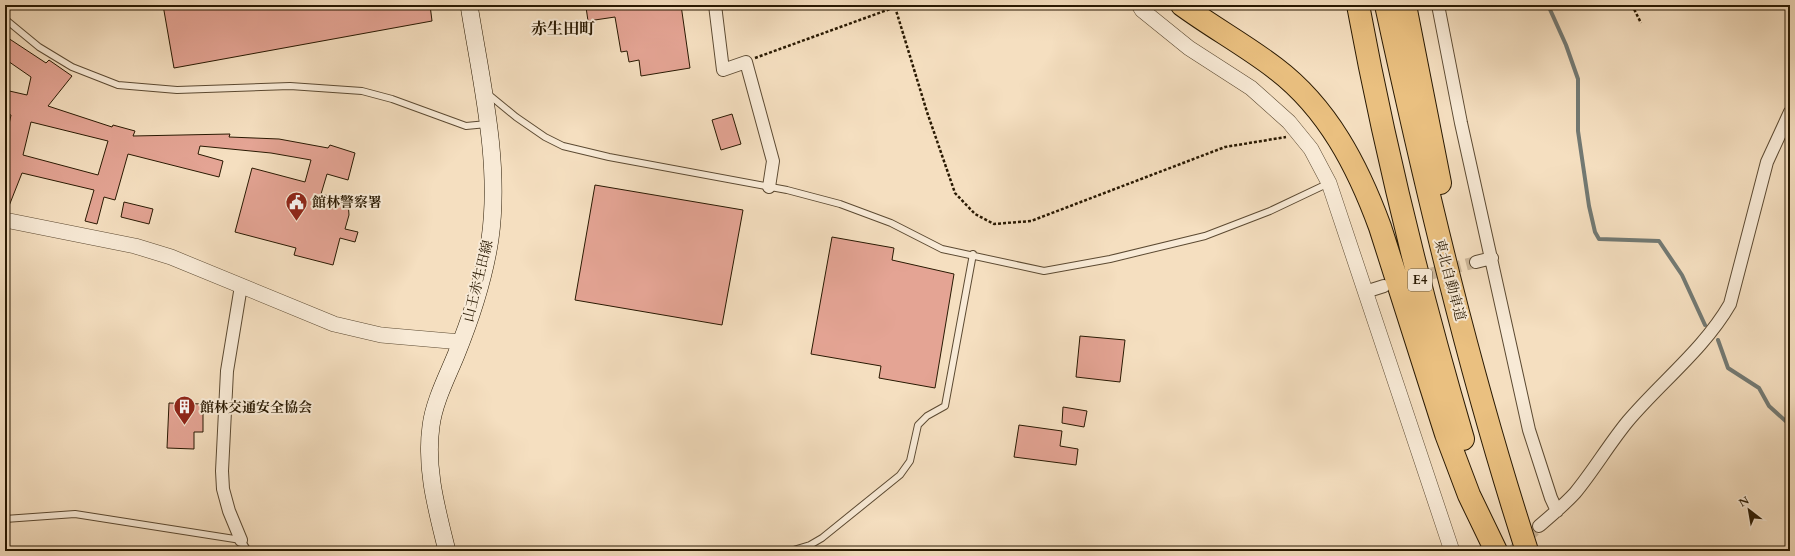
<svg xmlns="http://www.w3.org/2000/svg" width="1795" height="556" font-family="Cardo,'Noto Serif JP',serif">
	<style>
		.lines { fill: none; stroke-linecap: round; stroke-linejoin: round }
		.stream { stroke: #727973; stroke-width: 4 }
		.building { fill: #e4a494; stroke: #291902; fill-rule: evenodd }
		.minor-tunnel { stroke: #ccb79a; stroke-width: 12; stroke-dasharray: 12 6; stroke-linecap: butt }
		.service-casing { stroke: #5c4a32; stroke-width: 8 }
		.minor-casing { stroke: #5c4a32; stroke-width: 14 }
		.tertiary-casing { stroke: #5c4a32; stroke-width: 16 }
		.secondary-casing { stroke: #291902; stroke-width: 18 }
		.motorway-casing { stroke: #291902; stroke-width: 24 }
		.path { stroke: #291902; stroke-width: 2.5; stroke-dasharray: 3 2; stroke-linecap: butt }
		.service { stroke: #f8ead6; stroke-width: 6 }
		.minor { stroke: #f8ead6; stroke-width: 12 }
		.tertiary { stroke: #f8ead6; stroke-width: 15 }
		.secondary { stroke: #f8ead6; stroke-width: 17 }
		.motorway { stroke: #eac080; stroke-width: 22 }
		.labels { text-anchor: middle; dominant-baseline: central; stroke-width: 4; stroke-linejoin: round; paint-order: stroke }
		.shield { fill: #f8ead6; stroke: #675842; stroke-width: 1 }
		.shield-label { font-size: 13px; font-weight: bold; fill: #291902 }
		.poi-label { font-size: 14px; font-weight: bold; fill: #291902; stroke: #f8ead6; text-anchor: start }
		.street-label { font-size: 14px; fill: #291902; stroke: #f8ead6 }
		.quarter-label { font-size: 16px; font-weight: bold; fill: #291902; stroke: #f8ead6 }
	</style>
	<rect width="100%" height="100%" fill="#f5dfc0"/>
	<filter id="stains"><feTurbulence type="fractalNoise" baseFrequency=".005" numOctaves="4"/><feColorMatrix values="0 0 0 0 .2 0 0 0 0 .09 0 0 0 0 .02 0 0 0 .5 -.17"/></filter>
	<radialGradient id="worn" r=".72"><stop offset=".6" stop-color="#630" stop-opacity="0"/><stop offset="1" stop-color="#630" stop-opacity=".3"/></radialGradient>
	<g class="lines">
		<path class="stream" d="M1548,5L1566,45L1578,79V131L1589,206L1595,232L1599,239L1659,241L1682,275L1705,325
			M1718,340L1728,368L1759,388L1769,406L1790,425"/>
	</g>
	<path class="building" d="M163,5H430L432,21L174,68Z
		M597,5H681L690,68L641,76L639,60L629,62L627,51L621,52L615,17L588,21L586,7Z
		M5,36L46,63L49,60L72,76L48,106L112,127L113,125L135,131L133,136L230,134L229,137L279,139L328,148L330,145L355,153L348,180L327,174L321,194L348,201L349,215L345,229L358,232L355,242L340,238L333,265L294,255L296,248L235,232L252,168L305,182L311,160L271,153L200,146L198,154L223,161L219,177L128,154L115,200L104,197L97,224L85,221L94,190L22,173L7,211H5V143L11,115L5,113V90L27,95L31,77L5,59ZM31,122L108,141L98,175L23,155Z
		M732,114L741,144L721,150L712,120Z
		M595,185L743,210L722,325L575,300Z
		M124,202L153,209L149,224L121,217Z
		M832,237L894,248L892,260L954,274L935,388L879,378L881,366L811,354Z
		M1080,336L1125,340L1120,382L1076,377Z
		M169,403L203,404V432H194V449L167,448Z
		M1063,407L1087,411L1084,427L1062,423Z
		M1019,425L1062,431L1060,446L1078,449L1076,465L1014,457Z"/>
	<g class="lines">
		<path class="minor-tunnel" d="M1414,278L1476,262
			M1513,551L1539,526"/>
		<defs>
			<path id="service" d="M5,19L39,47L72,67L118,85L177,90L290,86L362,91L392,99L466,126L487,124
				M488,94L516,117L545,137L563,146L609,157L787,190L840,204L891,223L942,249L1044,271L1110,259L1205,236L1270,211L1329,183
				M5,519L75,514L241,540L248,551
				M790,551L810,545L822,538L900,475L910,461L918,425L927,416L945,406L973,254"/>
			<path id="minor" d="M715,5L723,70L746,62L773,161L769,187
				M1438,5L1461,123L1529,430L1551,498L1557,511
				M1476,262L1492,258
				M241,286L227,371L222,471L223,489L229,511L241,540
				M1365,292L1384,286
				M1539,526C1552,515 1564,505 1575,493C1594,470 1609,444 1628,421C1661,382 1704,349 1730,304L1767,162L1790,112"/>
			<path id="tertiary" d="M1139,5L1142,10L1189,48L1251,88L1289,122L1311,149L1329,183L1452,551
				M5,220L135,246L171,257L334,324L381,335L461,342"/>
			<path id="secondary" d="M447,551C437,510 425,469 431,426C434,402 447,377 456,355C471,318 484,279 490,239C501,162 481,81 469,5"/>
			<path id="motorway" d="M1182,5C1212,27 1245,45 1275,68C1328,108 1358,167 1380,227L1446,434L1469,495L1496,551
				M1358,5C1385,151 1421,296 1463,439
				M1386,5C1426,189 1469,372 1527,551
				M1405,5L1440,183"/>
		</defs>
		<use href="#service" class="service-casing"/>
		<use href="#minor" class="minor-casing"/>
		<use href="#tertiary" class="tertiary-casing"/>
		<use href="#secondary" class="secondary-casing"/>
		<use href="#motorway" class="motorway-casing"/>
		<path class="path" d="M1098,5L1127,8
			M1632,5L1641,23
			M895,7L927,112L955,193L975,214L994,224L1031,221L1225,147L1286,137
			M755,58L901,5"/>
		<use href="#service" class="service"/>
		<use href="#minor" class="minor"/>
		<use href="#tertiary" class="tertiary"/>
		<use href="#secondary" class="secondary"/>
		<use href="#motorway" class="motorway"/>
	</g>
	<defs>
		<symbol id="civic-pin" viewBox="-11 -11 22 30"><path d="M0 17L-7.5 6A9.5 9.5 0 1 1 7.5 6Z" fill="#8f2418" stroke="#f8ead6"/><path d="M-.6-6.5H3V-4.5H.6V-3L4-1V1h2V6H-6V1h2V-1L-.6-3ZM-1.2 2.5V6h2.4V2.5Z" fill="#fff"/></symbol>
		<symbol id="building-pin" viewBox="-11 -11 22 30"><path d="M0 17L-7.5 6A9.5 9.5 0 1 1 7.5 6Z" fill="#8f2418" stroke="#f8ead6"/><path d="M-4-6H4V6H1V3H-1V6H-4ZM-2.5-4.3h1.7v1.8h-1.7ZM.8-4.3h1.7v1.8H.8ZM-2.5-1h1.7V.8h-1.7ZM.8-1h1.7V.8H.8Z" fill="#fff"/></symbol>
	</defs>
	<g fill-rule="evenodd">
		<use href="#civic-pin" x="284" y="190" width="25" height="34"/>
		<use href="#building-pin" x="172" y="394" width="25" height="34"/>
	</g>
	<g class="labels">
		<rect class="shield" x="1408" y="269" width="24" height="22" rx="3"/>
		<g class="shield-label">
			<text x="1420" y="280">E4</text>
		</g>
		<g class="poi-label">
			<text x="312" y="202">館林警察署</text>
			<text x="200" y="407">館林交通安全協会</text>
		</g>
		<g class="street-label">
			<text transform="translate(1450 280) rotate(75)">東北自動車道</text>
			<text transform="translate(478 281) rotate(-76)">山王赤生田線</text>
		</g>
		<g class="quarter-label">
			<text x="563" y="29">赤生田町</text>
		</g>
	</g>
	<rect width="1795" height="556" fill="none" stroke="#f5dfc0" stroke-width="20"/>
	<rect x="6" y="6" width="1783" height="544" fill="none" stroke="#291902" stroke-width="2"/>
	<rect x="10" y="10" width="1775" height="536" fill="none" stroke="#291902"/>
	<g transform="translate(1749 510) rotate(329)" stroke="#f8ead6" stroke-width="3" paint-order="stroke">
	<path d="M0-3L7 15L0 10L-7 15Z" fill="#291902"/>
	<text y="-6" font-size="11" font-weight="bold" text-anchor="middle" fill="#291902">N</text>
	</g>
	<rect width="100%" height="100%" filter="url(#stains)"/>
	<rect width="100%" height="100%" fill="url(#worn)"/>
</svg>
